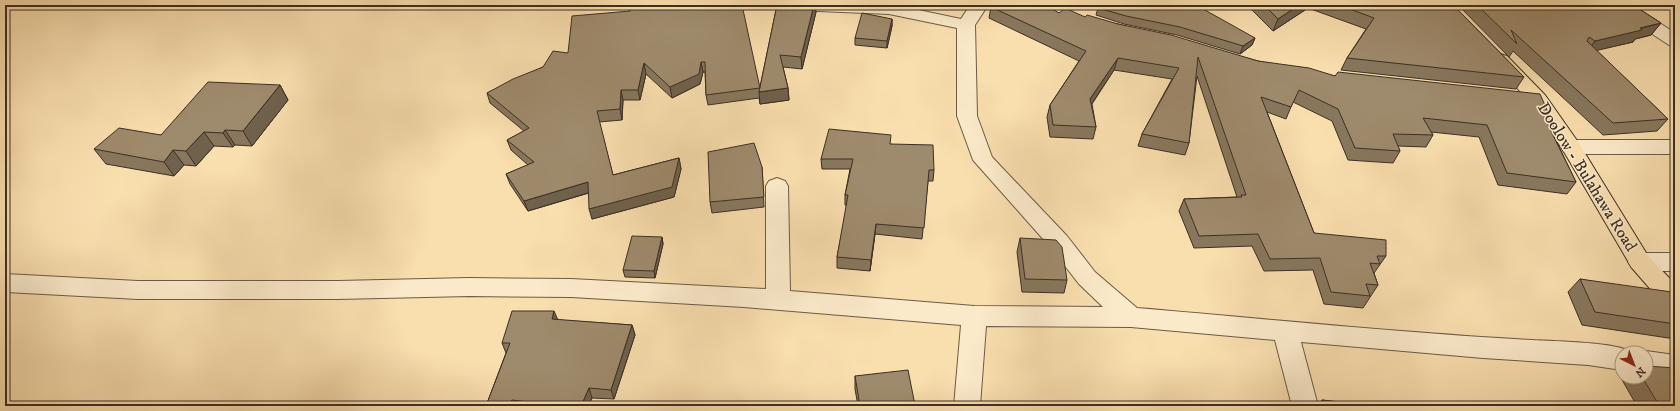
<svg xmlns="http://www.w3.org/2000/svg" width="1680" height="411" font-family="'IM FELL DW Pica',serif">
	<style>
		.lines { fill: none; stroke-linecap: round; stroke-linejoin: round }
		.minor-casing { stroke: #6b5b46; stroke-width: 2 }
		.major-casing { stroke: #3c2f24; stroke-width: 2 }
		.minor { fill: #fbeaca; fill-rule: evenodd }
		.major { fill: #f9deae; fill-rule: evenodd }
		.wall { fill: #88775d; stroke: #3c2f24 }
		.shaded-wall { fill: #6f614c; stroke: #3c2f24 }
		.building { fill: #9e8a6c; stroke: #3c2f24 }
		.labels { text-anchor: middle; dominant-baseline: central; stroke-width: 3; stroke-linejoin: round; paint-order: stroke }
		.street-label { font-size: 17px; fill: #3c2f24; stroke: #fbeaca }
	</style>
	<rect width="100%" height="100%" fill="#f9deae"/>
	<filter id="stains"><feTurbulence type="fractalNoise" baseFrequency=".005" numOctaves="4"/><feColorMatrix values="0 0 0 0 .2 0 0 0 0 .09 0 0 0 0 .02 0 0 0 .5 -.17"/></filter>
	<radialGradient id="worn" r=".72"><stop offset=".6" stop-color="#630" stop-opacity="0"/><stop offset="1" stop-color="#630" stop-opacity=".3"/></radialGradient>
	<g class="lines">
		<defs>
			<path id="minor" d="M785,5H895L961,19L970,5H988L975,25L977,116L992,157L1067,236L1095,272L1137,308C1268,319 1400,333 1531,340C1549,341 1621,342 1632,353H1622V370L1588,365L1483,358L1301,342L1318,406H1292L1275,340L1131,327L986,326L980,406H954L961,325L744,307L571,297L469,296L338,299H138L5,292V274L138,281H338L469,278L571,279L766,289V186L769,181L777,178L785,181L788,186L790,291L974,306L1103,307L1079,284L1051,248L973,160L957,116V28L889,14L794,10L788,9Z
				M1611,5H1632L1675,33V46L1669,45L1614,9Z
				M1571,140H1675V154H1571L1564,152L1561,147L1564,142Z
				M1640,253H1675V271H1640L1632,268L1628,262L1632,256Z
				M1646,351L1675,355V377L1646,373V353H1641Z"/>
			<path id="major" d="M1500,54L1507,56L1545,95L1578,142L1648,256L1675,284V310L1666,307L1632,268L1563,150L1531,103L1491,60L1493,56Z"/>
		</defs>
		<use href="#minor" class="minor-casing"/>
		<use href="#major" class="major-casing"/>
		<use href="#minor" class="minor"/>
		<use href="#major" class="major"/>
	</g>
	<path class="wall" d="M777,5L816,12L802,69L783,67L788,88L789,100L760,104L759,98L708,105L706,95L705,72H703L700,84L672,98L646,74L640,100H623L622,120L599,122L613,175L679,158L681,169L674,197L592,219L589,193L528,211L510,184L506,174L528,165L511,150L507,140L524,131L490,103L487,93L543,67L568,53L630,11L760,87Z
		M1247,5H1453L1524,77L1516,89L1341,70L1347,58L1366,29L1308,8L1273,31Z
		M1458,5H1633L1661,23L1651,35L1635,39L1633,42L1596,50L1668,119L1657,131L1603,135L1513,51L1509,57Z
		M991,7L1059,13L1118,24L1258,61L1335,76L1554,126L1551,130L1576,182L1567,194L1498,185L1479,137L1431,132L1433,135L1426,147L1398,146L1400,151L1393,163L1348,160L1332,121L1293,102L1286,119L1267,112L1314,233L1386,256L1374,273L1378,285L1363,308L1324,304L1313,270L1264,271L1252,246L1194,248L1179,211L1184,199L1237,197L1197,76L1189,143L1185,155L1138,146L1142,134L1172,79L1114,70L1092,104L1096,127L1093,139L1050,137L1047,117L1050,105L1079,61L989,18Z
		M1098,8L1255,38L1252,45L1240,54L1177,35L1124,24L1096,15Z
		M892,19V26L887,48L855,45V38Z
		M280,85L288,100L252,146L235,145L233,147L214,146L196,166L184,165L174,176L106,164L94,149L161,135Z
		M1675,95V104L1670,101Z
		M891,144L934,170L933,181H928L922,239L875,234L870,271L837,268V257L847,206L845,205V195L850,169H822L821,159Z
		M762,167L764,207L712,213L710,202Z
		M662,237L663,244L655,278L625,277L623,270Z
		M1020,238L1067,280L1064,293L1022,292L1017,252Z
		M1580,279L1675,298V339L1582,325L1568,292Z
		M558,320L632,325L635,335L614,399L592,398L588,406H486L506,353L502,343Z
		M855,376L915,405V406H858L855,389Z
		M1623,377H1646L1675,406H1637L1621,378Z
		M1322,400L1373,406H1317Z"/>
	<path class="shaded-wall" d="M814,5H815L816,12L802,69L801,57Z
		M1299,5H1309L1308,8L1273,31L1278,19Z
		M892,19V26L887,48V41Z
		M1661,23L1651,35L1635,39L1633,42L1586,53L1595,41Z
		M1255,38L1252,45L1240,54L1243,46Z
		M1118,58L1114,70L1087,111L1090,99Z
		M701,62L703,72L700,84L672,98L670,87Z
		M644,63L646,74L640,100L638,90Z
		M280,85L288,100L252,146L243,131Z
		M788,88L789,100L760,104L759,92Z
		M621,90L623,100L622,120L620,109Z
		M225,130L235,145L233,147L223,133Z
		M204,132L214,146L196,166L186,151Z
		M173,150L184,165L174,176L164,162Z
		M679,158L681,169L674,197L592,219L589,209Z
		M588,182L591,192L528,211L524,201Z
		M876,224L875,234L870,271L871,260Z
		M662,237L663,244L655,278L654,271Z
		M554,311L558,320L552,319Z
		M632,325L635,335L614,399L611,390Z
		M589,388L592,398L588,406H581Z
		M512,400L515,406H508Z"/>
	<path class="building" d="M702,5H742L760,88L706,95L705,62H701L699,74L670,87L644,63L638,90H621L620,109L597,111L613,175L679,158L672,187L589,209L588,182L524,201L506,174L534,162L507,140L529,128L487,93L513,79L543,67L553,51L568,53L572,16L630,11L631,7L701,9Z
		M777,5H814L801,57L780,55L788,88L759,92Z
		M994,5H1046L1059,13L1065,8L1085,17L1087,15L1118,24L1171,35L1258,61L1309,68L1335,76L1338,72L1540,94L1554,126L1548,125L1576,182L1507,173L1487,125L1423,118L1433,135L1393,134L1400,151L1355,148L1338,109L1299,90L1291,107L1261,97L1314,233L1386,240V256H1377L1380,264L1370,263L1378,285L1366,284L1370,296L1331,292L1320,258L1270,259L1258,234L1199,236L1184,199L1242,197L1241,195H1246L1198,57L1189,143L1142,134L1179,68L1118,58L1090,99L1096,127L1053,125L1050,105L1086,51L991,7Z
		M1101,5H1196L1255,38L1243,46L1180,27L1126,16L1098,8Z
		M1264,5H1299L1278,19Z
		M1339,5H1453L1524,77L1347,58L1374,18Z
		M1477,5H1633L1661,23L1640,28L1642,30L1595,41L1589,37L1587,41L1668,119L1613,123L1511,30L1517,44Z
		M862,13L892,19L887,41L855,38Z
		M208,82L280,85L243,131L225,130L223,133L204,132L186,151L173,150L164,162L94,149L119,128L161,135Z
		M829,129L891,135L890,144L933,145L934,170H929L924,228L876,224L871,260L837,257L848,195H845L853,159H821Z
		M754,143L762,167L764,197L710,202L708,152Z
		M632,236L662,237L654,271L623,270Z
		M1020,238L1056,240L1062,247L1067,280L1025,279Z
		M1580,279L1672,292L1675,298V324L1595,312Z
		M512,311H554L552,319L632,325L611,390L589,388L581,406H561L512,400L508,406H486L510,343H502Z
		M1646,366L1675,368V406L1659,405L1642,377H1646Z
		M908,370L915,405L906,406H860L855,376Z
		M1322,400L1373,406H1323Z"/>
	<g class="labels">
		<g class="street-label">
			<text transform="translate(1587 177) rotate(58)">Doolow - Bulahawa Road</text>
		</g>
	</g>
	<rect width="1680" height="411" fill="none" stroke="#f9deae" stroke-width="20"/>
	<rect x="6" y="6" width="1668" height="399" fill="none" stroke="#3c2f24" stroke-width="2"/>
	<rect x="10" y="10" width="1660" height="391" fill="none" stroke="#3c2f24"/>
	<g transform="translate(1634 365) rotate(138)"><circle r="19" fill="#fbeaca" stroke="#af9f88"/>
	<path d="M0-3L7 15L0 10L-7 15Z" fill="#8f2418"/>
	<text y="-6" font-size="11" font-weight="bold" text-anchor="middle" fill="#3c2f24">N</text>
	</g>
	<rect width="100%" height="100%" filter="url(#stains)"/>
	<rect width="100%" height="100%" fill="url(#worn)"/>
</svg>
